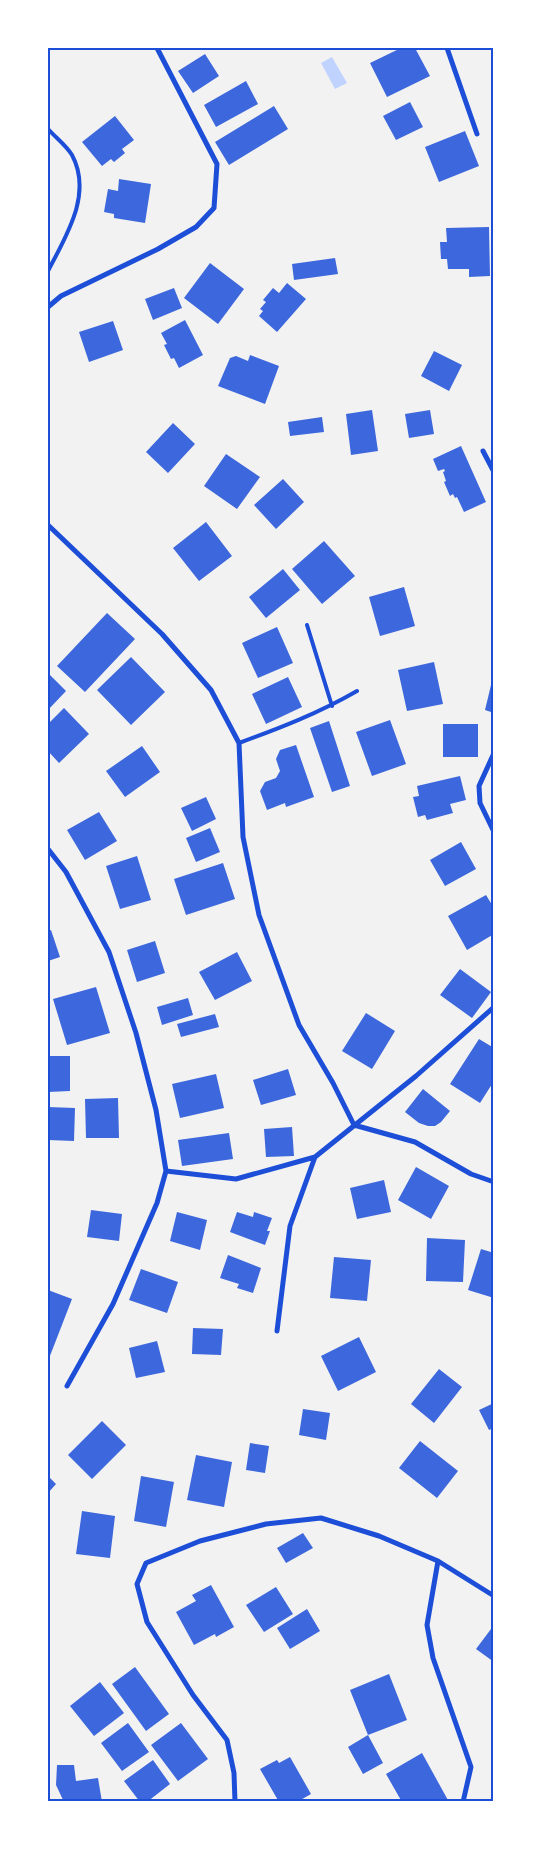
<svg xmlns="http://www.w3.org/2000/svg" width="541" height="1849" font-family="'Sofia Sans Condensed',sans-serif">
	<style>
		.water { fill: #bfd3fe }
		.building { fill: #3d67dc }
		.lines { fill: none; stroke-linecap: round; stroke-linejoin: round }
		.service { stroke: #1d4ed8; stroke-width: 4 }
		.minor { stroke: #1d4ed8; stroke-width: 5 }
		.neatline { fill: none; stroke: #1d4ed8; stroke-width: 2 }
	</style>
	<rect width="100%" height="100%" fill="#f2f2f2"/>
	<path class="water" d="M332,57L347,83L335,89L321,63Z"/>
	<path class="building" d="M401,48H415L430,76L387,97L370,63Z
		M205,54L219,76L193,93L178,71Z
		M246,81L258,104L216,127L204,105Z
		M410,102L423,127L396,140L383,116Z
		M274,106L288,129L229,165L215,142Z
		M115,116L134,140L122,149L125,153L114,162L111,159L102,166L82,142Z
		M465,131L479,166L439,182L425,147Z
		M119,179L151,184L145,223L114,218V214L104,212L108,189L118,191Z
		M489,227L490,276L469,277V269H448L447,259H441L440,242H447L446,228Z
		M335,258L338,274L294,280L292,264Z
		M210,263L244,289L218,324L184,298Z
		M287,283L306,299L277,332L259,316L263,311L260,309L266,302L263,300L273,288L279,293Z
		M174,288L182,308L153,320L145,299Z
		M185,320L203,355L179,368L174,358L171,359L164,345L167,344L161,333Z
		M113,321L123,350L89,362L79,332Z
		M434,351L462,365L449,391L421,376Z
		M250,355L279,366L265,404L218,386L230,358L236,356L248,361Z
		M372,410L378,451L351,455L346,414Z
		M430,410L434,434L409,438L405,414Z
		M322,417L324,432L290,436L288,422Z
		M173,423L195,444L168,473L146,452Z
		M461,446L486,502L464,512L457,497L455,498L453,494L450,496L444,482L446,481L443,472L445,471L444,469L438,471L433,459Z
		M226,454L260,477L237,509L204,486Z
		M283,479L304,502L276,529L254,505Z
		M206,522L232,556L199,581L173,548Z
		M324,541L355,576L322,604L292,569Z
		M283,569L300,590L266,618L249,597Z
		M404,587L415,626L380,636L369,597Z
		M107,613L135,639L85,692L57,666Z
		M277,627L293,663L258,678L242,643Z
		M131,657L165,692L131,725L97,690Z
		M434,662L443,704L407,711L398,670Z
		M48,673L66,691L48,710Z
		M288,677L302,707L266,724L252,694Z
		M491,685L494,686V713L485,710Z
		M64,708L89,734L59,763L48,751V724Z
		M390,720L406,764L372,776L356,732Z
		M329,721L350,786L332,792L310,728Z
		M443,724H478V757H443Z
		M296,745L314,797L286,807L285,803L267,810L260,791L265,782L276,778L280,771L276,759L280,750Z
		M142,746L160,772L125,797L106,771Z
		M460,776L466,800L450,804L453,813L427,820L425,815L418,817L413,797L419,796L417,786Z
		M206,797L216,819L192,831L181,808Z
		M99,812L117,841L85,860L67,830Z
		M210,828L220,852L196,862L186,838Z
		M461,842L476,869L445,886L430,860Z
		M137,856L151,900L120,909L106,866Z
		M223,863L235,899L186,915L174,879Z
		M486,895L494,908V934L467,950L448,916Z
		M51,930L60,957L48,961V931Z
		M155,941L165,973L137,982L127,950Z
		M237,952L252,981L215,1000L199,972Z
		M460,969L491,992L472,1018L440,995Z
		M96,987L110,1033L67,1045L53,999Z
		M188,998L193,1015L162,1025L157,1007Z
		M366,1013L395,1031L372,1069L342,1051Z
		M215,1014L219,1027L181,1037L177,1024Z
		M479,1039L494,1048V1081L480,1103L450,1084Z
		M48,1056H70V1091L48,1092Z
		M288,1069L296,1095L261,1105L253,1080Z
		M216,1074L224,1108L180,1118L172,1084Z
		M423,1089L450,1111L441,1122L435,1126H428L419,1123L405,1112Z
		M118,1098L119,1138H86L85,1099Z
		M48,1107L75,1108L74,1141L48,1140Z
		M292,1127L294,1156L266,1157L264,1129Z
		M229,1133L233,1159L182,1166L178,1140Z
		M416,1167L449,1186L431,1219L398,1200Z
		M384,1180L391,1212L357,1219L350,1188Z
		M91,1210L122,1214L119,1241L87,1237Z
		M177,1212L207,1220L200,1250L170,1241Z
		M237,1212L253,1217L254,1212L272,1218L267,1231H270L265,1245L230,1232Z
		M427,1238L465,1240L463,1282L426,1281Z
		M481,1249L494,1253V1298L468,1290Z
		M228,1255L261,1268L253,1293L237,1288L239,1284L220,1278Z
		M334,1257L371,1260L367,1301L330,1298Z
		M141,1269L178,1282L167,1313L129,1300Z
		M48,1290L72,1299L48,1361Z
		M193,1328L223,1329L221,1355L192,1354Z
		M359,1337L376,1372L338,1391L321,1356Z
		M157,1341L165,1372L136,1378L129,1348Z
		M439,1369L462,1387L434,1423L411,1404Z
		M494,1403V1428L489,1430L479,1410Z
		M303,1409L330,1413L326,1440L299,1435Z
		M102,1421L126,1445L92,1479L68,1455Z
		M420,1441L458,1471L437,1498L399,1468Z
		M250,1443L269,1446L265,1473L246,1470Z
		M196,1455L232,1462L224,1507L187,1500Z
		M48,1476L56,1484L48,1493Z
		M141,1476L174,1482L166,1527L134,1521Z
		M82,1511L115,1516L110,1558L76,1554Z
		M303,1533L313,1548L286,1563L277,1548Z
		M211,1585L234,1627L216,1637L215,1634L194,1645L176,1612L196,1601L192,1595Z
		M276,1587L293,1614L264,1632L246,1605Z
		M307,1609L320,1631L290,1649L277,1628Z
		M494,1625V1662L476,1649Z
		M135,1667L169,1714L146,1731L112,1684Z
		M389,1674L407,1720L368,1735L350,1690Z
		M100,1682L124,1713L94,1736L70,1706Z
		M128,1723L149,1752L122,1771L101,1743Z
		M181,1723L208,1759L178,1781L151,1745Z
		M368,1735L383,1763L363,1774L348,1747Z
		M422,1753L449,1802H402L386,1774Z
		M290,1757L311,1794L297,1802H279L260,1769L277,1760L279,1763Z
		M153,1760L170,1784L147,1802H140L124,1781Z
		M57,1765H74L76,1781L98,1778L102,1802H64L56,1785Z"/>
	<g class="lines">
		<path class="service" d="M48,129C55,137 66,145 72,155C93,194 66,236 48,271
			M307,625L332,706
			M239,743C280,728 319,713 357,691"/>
		<path class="minor" d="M447,48L477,134
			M48,307L61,296L158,249L196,227L214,208L217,164L157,48
			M483,451L494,472
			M48,525L162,634L211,690L239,743L243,837L259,915L299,1025L333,1083L354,1125L415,1142L471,1174L494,1182
			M494,753L479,786L480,803L494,832
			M48,849L66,872L109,952L136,1033L156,1110L166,1171L157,1203L113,1304L67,1386
			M166,1171L236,1179L315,1157
			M277,1331L290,1226L315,1157L416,1076L494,1007
			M438,1561L427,1625L433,1658L471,1767L463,1802
			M235,1802L234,1773L227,1740L193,1695L147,1622L137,1584L146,1563L200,1541L266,1524L321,1518L379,1536L438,1561L494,1596"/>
	</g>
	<rect width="541" height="1849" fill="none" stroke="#ffffff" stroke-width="98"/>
	<rect x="49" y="49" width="443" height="1751" class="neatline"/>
</svg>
